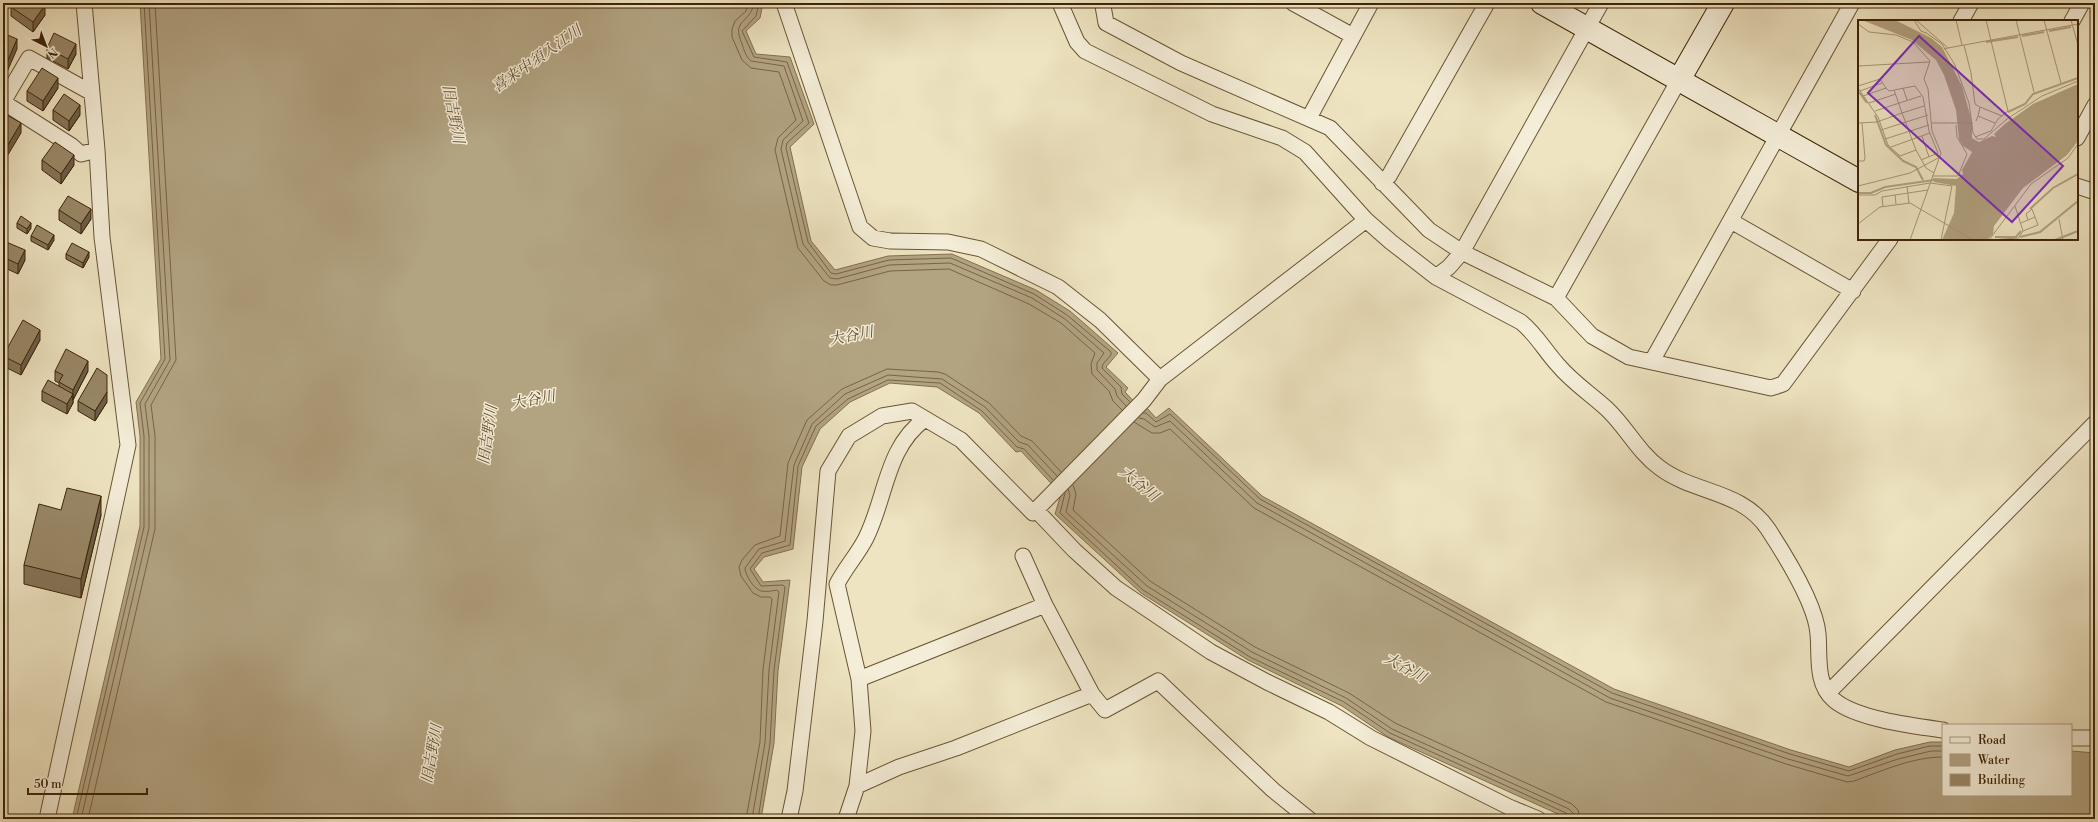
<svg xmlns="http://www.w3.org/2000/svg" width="2098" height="822" font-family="'Libre Bodoni','Noto Serif JP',serif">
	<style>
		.water { fill: #b2a381; stroke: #837050 }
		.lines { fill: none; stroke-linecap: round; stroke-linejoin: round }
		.shore { stroke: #786444; stroke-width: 1 }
		.street-casing { stroke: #695435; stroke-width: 17 }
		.secondary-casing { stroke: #3d2406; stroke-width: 24 }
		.street { stroke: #f4edd7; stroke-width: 15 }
		.secondary { stroke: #f4edd7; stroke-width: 22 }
		.wall { fill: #847559; stroke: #3d2406 }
		.shaded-wall { fill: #6b5f48; stroke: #3d2406 }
		.building { fill: #998867; stroke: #3d2406 }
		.labels { text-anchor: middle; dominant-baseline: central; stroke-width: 3; stroke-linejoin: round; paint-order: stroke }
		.water-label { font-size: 15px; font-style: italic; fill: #665031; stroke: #f4edd7 }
		.inset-river { fill: none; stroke: #b2a381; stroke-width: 2 }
		.inset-road { fill: none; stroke: #a79776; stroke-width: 1 }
		.view { fill: #7b2cbf; fill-opacity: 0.15; stroke: #7b2cbf; stroke-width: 2 }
		.inset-edge { fill: none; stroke: #3d2406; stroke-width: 2 }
	</style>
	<rect width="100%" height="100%" fill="#eee4c1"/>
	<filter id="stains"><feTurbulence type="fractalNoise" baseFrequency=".005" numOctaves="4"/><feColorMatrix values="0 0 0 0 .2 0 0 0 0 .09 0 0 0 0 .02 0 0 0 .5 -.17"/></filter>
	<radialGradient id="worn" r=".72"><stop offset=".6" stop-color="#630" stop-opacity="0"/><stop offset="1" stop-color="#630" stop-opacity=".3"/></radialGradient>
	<path class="water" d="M140,3H763L760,18L746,31L756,54L790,57L814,124L790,147L811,241L835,270L888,256L952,254L1036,290L1070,311L1118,353L1106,367L1128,388L1125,392L1142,410L1146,407L1156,418L1169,408L1262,496L1614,689L1791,750L1849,767L1895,750L1930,742H1943V795H2071V751L2095,753V819H1569L1388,737L1342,706L1248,660L1141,593L1055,514L1061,494L1021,451L1016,452L979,413L937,387L890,383L850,402L820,429L802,467L793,549L764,557L754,569L763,582L790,580L778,671L774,743L761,819H72L140,526V436L136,402L161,359Z"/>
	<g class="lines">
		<path class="shore" d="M748,3L746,11L735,21L732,29V37L742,60L751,68L779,72L796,120L778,138L775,150L798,248L824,281L831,285H837L890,271L949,269L1029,304L1061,323L1095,353L1091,364L1092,374L1109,391L1113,401L1122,410
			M754,3C750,25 731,18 742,44C744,50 746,57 751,61L784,66L803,121L783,140L781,149L803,244L830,278L837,279L889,265L950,263L1032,298L1065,319L1104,353L1097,363V370L1115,389L1117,396L1126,406
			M759,3L756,16L742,31L754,57L787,62L809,123L787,143L786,148L808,242L831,273L836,274L889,260L951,258L1034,294L1067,315L1111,352V355L1103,364L1102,368L1121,387L1122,394L1130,402
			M1143,413H1146L1156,422L1170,414L1260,499L1612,693L1790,754L1849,771L1897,754L1930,746H1943
			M1139,418L1144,419L1155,427L1170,421L1257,503L1610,698L1788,759L1848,776L1898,759L1931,751H1943
			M1134,422L1152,433H1160L1170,429L1254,508L1606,702L1786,764L1847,782L1854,781C1882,771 1912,757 1943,757
			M1073,485L1076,494L1073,510L1150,581L1255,647L1349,693L1395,723L1572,804L1578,810L1580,819
			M1068,489L1070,495L1066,512L1147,586L1252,652L1346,698L1392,729L1569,809L1573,813L1574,819
			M1065,493L1060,513L1143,590L1250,657L1344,702L1390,733L1566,813L1569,819
			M76,819L144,527V436L140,403L165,359L144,3
			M81,819L149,528V436L145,404L170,360L149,3
			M88,819L155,529V436L151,405L176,360L155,3
			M746,819L760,742L763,669L772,599L770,597H761L753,593L741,576L739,567L742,560L755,545L780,536L788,463L807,420L842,389L887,369L938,372L945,374L989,403L1021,436L1032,441L1061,472
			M752,819L765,743L769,670L779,592L777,590C772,591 766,592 761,591C754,589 745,575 745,568L759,549L785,541L794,465L812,424L845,394L888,375L942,379L985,407L1019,442L1028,445L1057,476
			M758,819L770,743L774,670L785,587L783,585L761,586L750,569L762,553L790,545L798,466L816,426L848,399L888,380L940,383L982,411L1017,447L1024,449L1053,480"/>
		<defs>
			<path id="street" d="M784,3L860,227L873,238L890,241L948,242L981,249L1058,287L1100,320L1160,379
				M1060,3L1077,42L1085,51L1212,114L1282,138L1305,152L1366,220L1391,242L1436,277L1521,322C1537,335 1545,351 1558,365C1573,383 1591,394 1607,409C1627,428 1638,452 1660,468C1695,494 1742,490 1768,529C1785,555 1816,604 1818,634C1820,656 1815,684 1834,700C1856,719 1914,726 1943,730
				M1104,3L1103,6L1106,23L1181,63L1330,128L1429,230L1462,252L1556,298L1592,336L1629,357L1771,388L1783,384L1890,239
				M1293,3L1353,36
				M1961,21L1971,3
				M2072,21L2082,3
				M3,102L29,58L92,93
				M3,102L72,146L81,154L97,150
				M1309,118L1371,3
				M2077,138L2095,105
				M1382,183L1389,176L1487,3
				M2077,186L2095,192
				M1731,221L1853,291
				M1436,277L1449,267L1462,252L1601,3
				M1556,298L1679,80
				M1652,361L1852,3
				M1036,510L1074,550L1116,588L1211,652L1267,682L1329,712L1371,738L1509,807L1538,819
				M859,679L1045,605L1023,556
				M1828,693L2095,423
				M1092,694L1105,710L1158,681L1273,790L1309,819
				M2071,738H2095
				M857,786L899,767L956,748L1092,694L1045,605
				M47,819L128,445L102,237L97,150L84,3
				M789,819L795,791L815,621L828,471L849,436L882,416L912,411L961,440L1033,513L1144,400L1160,379L1366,220
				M846,819L857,786L863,731L859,679L837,584C845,568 858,554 866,538C886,498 886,447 925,419"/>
			<path id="secondary" d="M1542,3L1679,80L1723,3
				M1679,80L1859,181"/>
		</defs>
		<use href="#street" class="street-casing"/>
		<use href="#secondary" class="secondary-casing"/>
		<use href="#street" class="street"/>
		<use href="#secondary" class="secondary"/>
	</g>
	<path class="wall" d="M11,7L45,15L33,32L11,16Z
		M47,48L76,54L68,69L47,58Z
		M58,88L43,111L27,101V91Z
		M53,110L80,115L69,131L53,120Z
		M42,160L74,165L61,184L42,170Z
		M59,210L91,219L81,234L59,220Z
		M17,223L31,228L27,234L17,228Z
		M31,236L54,240L48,250L31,241Z
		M3,243L25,260L18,274L3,267Z
		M66,254L89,257L83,268L66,259Z
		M40,340L21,375L3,366V356Z
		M55,371H88L73,400V403L67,414L42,401V391L59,386V383L55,381Z
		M78,401L107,402L95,421L78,411Z
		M61,510L101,515L81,598L24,584V565Z"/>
	<path class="shaded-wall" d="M45,5V15L33,32V22Z
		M17,39V49L3,81V72Z
		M76,44V54L68,69V59Z
		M58,78V88L43,111V101Z
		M80,105V115L69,131V121Z
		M21,123V133L3,163V153Z
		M74,155V165L61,184V174Z
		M91,209V219L81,234V224Z
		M31,223V228L27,234V229Z
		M54,235V240L48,250V245Z
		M25,250V260L18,274V264Z
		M89,252V257L83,268V263Z
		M40,330V340L21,375V365Z
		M88,361V371L73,400V390Z
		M107,392V402L95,421V411Z
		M73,394V403L67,414V404Z
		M101,496V515L81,598V579Z"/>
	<path class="building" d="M14,3H42L45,5L33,22L11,7Z
		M3,33L17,39L3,72Z
		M54,33L76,44L68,59L47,48Z
		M42,68L58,78L43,101L27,91Z
		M64,94L80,105L69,121L53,110Z
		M7,115L21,123L3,153V122Z
		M55,142L74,155L61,174L42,160Z
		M68,196L91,209L81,224L59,210Z
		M21,216L31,223L27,229L17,223Z
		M37,225L54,235L48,245L31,236Z
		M4,241L25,250L18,264L3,257V243Z
		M72,243L89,252L83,263L66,254Z
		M23,320L40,330L21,365L3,356Z
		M66,349L88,361L73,390L59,382L63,375L55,371Z
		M97,368L107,375V392L95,411L78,401Z
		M48,380L73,394L67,404L42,391Z
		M67,488L101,496L81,579L24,565L39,504L61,510Z"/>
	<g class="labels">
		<g class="water-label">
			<text transform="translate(537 59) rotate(-35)">喜来中須入江川</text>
			<text transform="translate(453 114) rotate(79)">旧吉野川</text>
			<text transform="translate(851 336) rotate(-11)">大谷川</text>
			<text transform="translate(533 400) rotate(-11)">大谷川</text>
			<text transform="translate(488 435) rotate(-82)">旧吉野川</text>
			<text transform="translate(1139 484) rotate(39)">大谷川</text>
			<text transform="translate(1405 668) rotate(29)">大谷川</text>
			<text transform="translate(432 754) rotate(-80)">旧吉野川</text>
		</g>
	</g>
	<g transform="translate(1858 20)">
		<rect width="220" height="220" fill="#eee4c1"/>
		<path d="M4,0H37L73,18L84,27L104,66L114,102V118L121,122L134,116L138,117L136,114L147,104L175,84L220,64V121L209,135L165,168L136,206L135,214L129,220H84L96,193L98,166L76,162L75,158L99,159L105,154L104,150L114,132L105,126L101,119L98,90L86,55L78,40L54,20Z" fill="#b2a381"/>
		<path class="inset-river" d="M191,11L213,7M164,16L186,12M128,22L160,17M1,72L9,83M150,92L167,84L175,74L220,58M17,95L28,125L45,141L58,147L65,160M0,173H13L27,167L76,160M172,189L195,168L220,154M137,217H158L163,211M162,217L182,212L220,181M197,220L220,211"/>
		<path class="inset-road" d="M56,0L63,11L68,13M58,0L90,28L86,29M98,0L104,25M158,0L176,72M186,0L203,63M213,0L220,25M0,4L11,12L38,15L55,22L72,41L66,59L70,69L74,111L83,133L52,220M67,12L84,24L97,45L111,83L115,113L119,119H126L149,99L184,76L220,61M106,25L113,53L117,84L122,87M90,28L220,4M0,46L71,42M0,66L22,59L28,68M0,68L20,97L30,125L42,136L58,130M45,68L49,80M36,70L44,93L66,86M2,71L24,63M5,76L28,68L31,71L57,66L65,77L71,111L80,133L63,140M11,83L38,74M17,91L63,76M120,96L122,87L144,96M118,101L120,96L137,103M0,103L19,102L44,93L58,130L68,148L76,153M74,103H115M23,110L70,95M64,116L71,137M117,117L133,111L140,99L150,91L128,0M27,119L71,105M33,127L72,113M0,141H6L7,138L4,103M74,156H100L109,134L99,117L98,105M0,166L52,153L82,137M49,166L51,183M0,175H17L24,171L72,163L94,166L83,220M38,184L37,175L70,170M157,186L165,211L159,220M25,187L24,177L37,175M201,199L205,220M170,200L168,194L174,189L177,197M163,203L177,197L180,205L165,211M0,204L22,187L52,183L115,220M131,220L173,164L210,138L220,124M133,220L159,218"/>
		<path class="view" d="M61,16L205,146L154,202L10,73Z"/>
		<rect width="220" height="220" class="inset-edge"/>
	</g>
	<rect width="2098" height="822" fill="none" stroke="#eee4c1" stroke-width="16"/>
	<rect x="4" y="4" width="2090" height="814" fill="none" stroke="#3d2406" stroke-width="2"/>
	<rect x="8" y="8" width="2082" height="806" fill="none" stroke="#3d2406"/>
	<rect x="1942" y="724" width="130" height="72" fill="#f4edd7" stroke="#ab9d83"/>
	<rect x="1950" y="737" width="20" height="6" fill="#f4edd7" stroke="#ab9d83"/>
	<text x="1978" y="744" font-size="12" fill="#3d2406">Road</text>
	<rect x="1950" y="754" width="20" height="12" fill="#b2a381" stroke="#ab9d83"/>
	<text x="1978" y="764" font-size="12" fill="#3d2406">Water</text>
	<rect x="1950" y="774" width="20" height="12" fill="#998867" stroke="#ab9d83"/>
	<text x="1978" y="784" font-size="12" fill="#3d2406">Building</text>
	<g transform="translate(46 46) rotate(138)" stroke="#f4edd7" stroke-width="3" paint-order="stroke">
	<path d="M0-3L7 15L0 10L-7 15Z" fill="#3d2406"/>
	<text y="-6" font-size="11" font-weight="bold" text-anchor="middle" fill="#3d2406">N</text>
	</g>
	<path d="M28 788v6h119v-6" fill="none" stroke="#3d2406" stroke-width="2"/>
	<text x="34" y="788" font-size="12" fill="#3d2406" stroke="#f4edd7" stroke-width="3" paint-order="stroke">50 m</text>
	<rect width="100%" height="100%" filter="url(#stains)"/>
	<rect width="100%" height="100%" fill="url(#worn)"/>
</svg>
